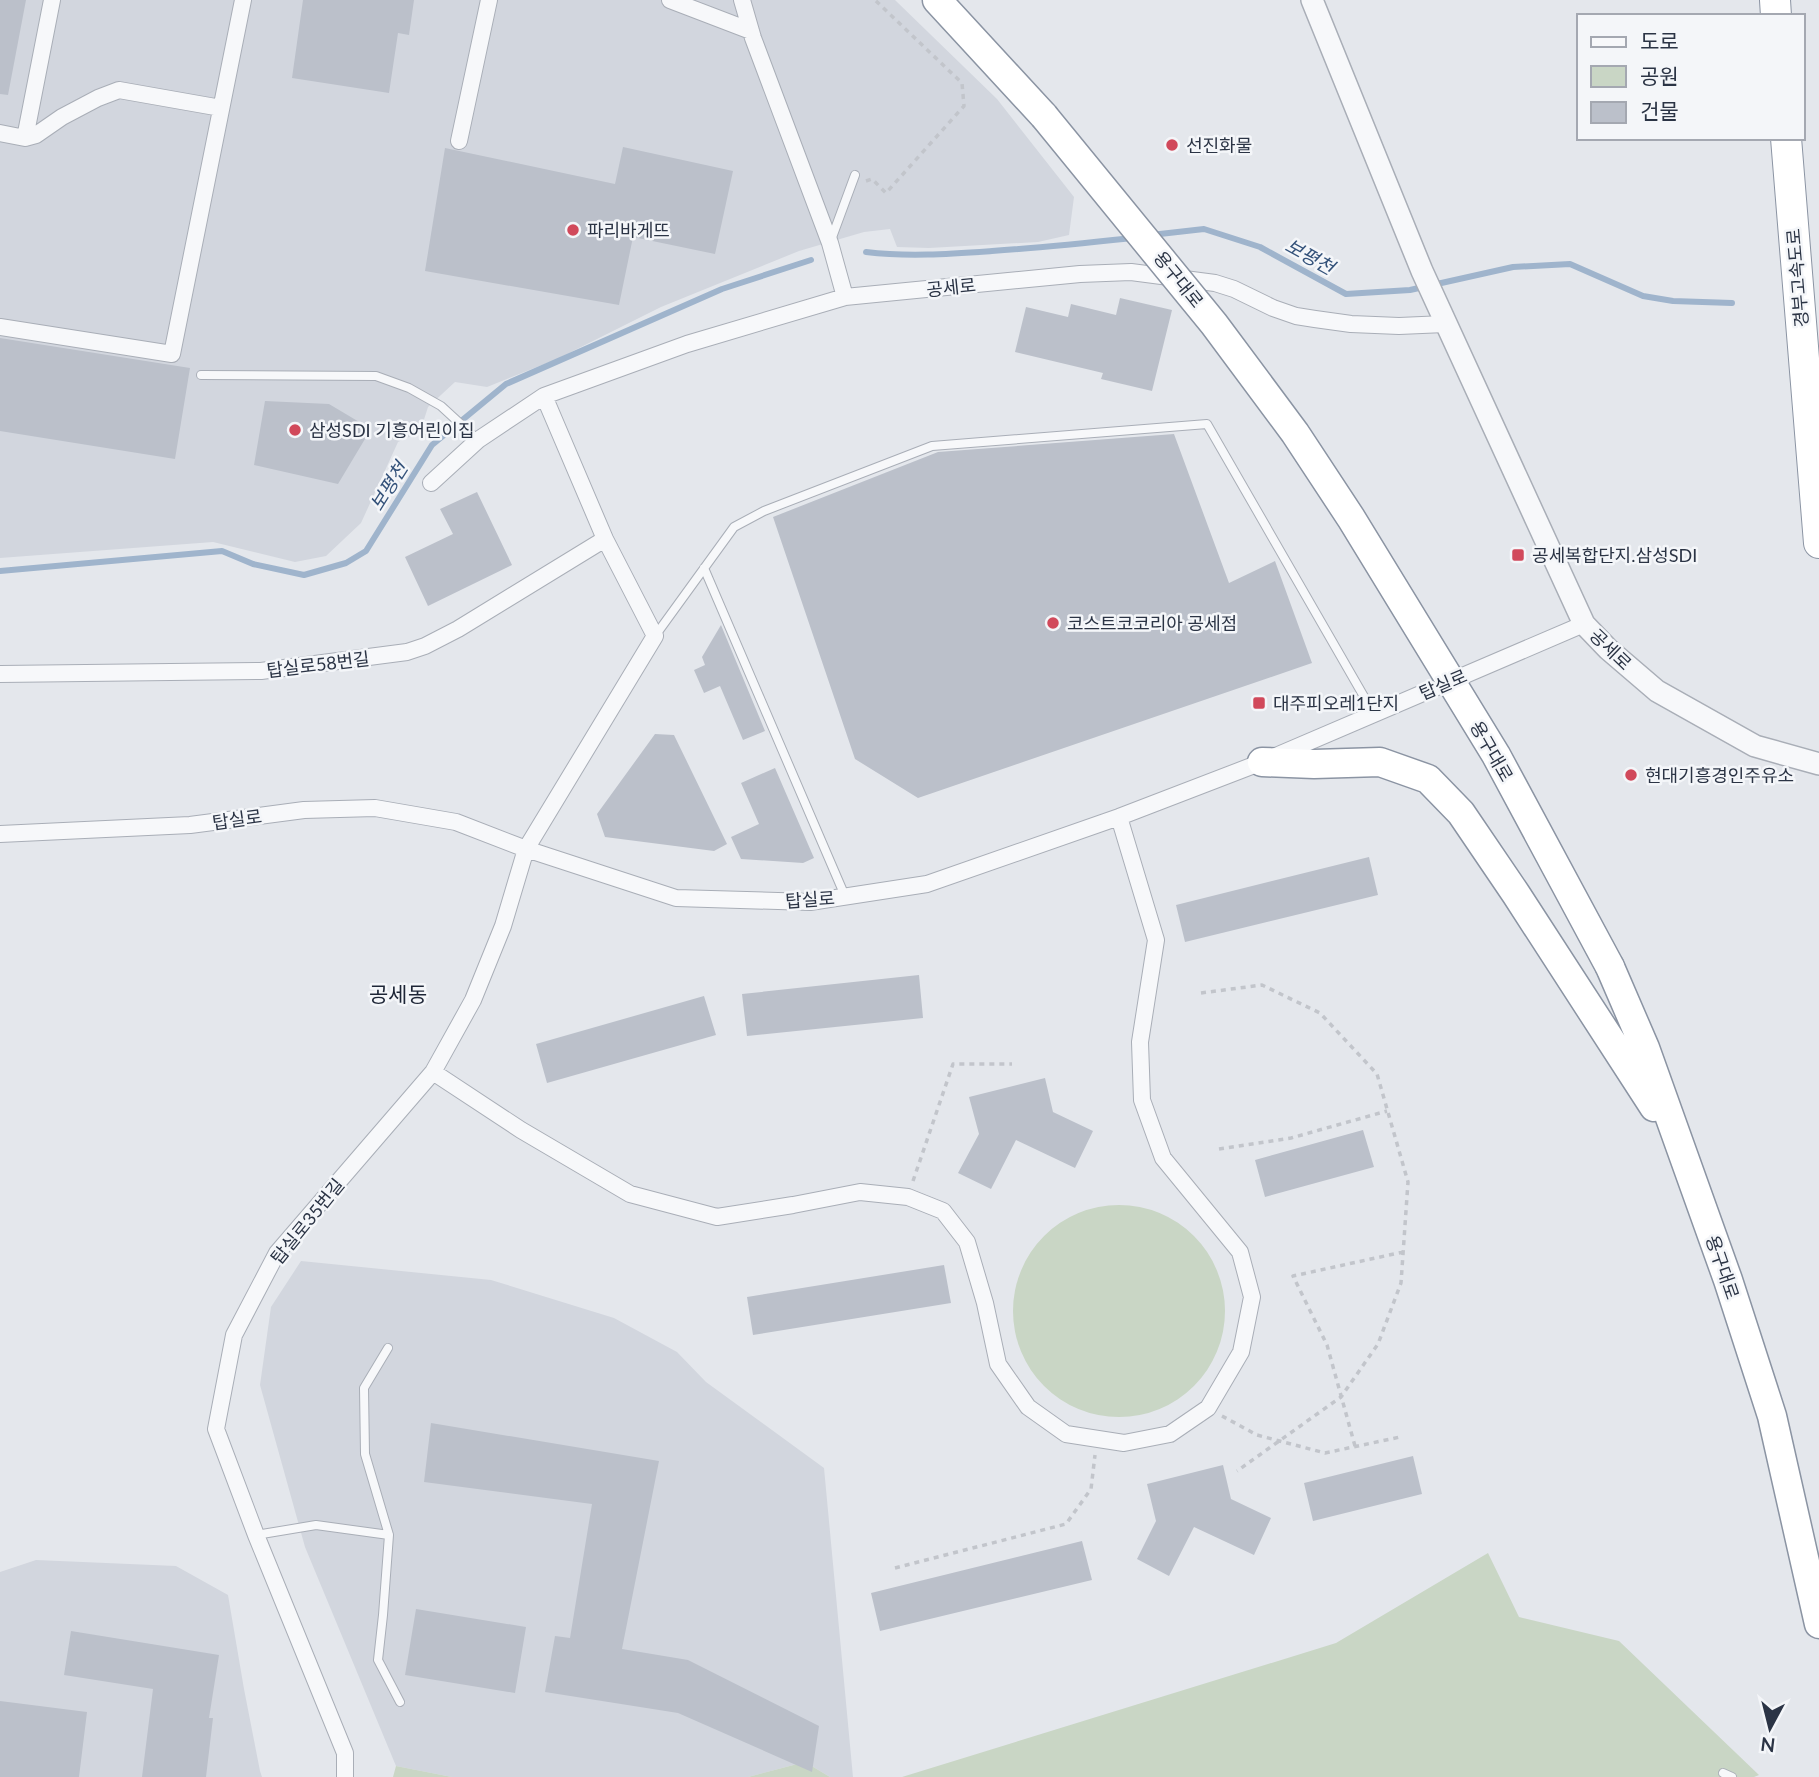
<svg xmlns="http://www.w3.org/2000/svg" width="1819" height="1777" font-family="Lato,'Noto Sans KR',sans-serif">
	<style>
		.built { fill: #d2d6de }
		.green { fill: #c9d6c5 }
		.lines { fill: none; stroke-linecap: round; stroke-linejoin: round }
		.stream { stroke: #9fb4cc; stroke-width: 6 }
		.building { fill: #bbc0ca }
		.service-casing { stroke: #a9aeb7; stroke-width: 10 }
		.minor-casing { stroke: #a9aeb7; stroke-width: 18 }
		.tertiary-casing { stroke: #a9aeb7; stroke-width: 24 }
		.trunk-casing { stroke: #8b94a3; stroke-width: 31 }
		.motorway-casing { stroke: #8b94a3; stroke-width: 32 }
		.path { stroke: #c2c5cb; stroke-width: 3.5; stroke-dasharray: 5 5; stroke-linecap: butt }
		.service { stroke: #f7f8fa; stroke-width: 8 }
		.minor { stroke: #f7f8fa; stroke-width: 16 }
		.tertiary { stroke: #f7f8fa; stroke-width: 21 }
		.trunk { stroke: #fff; stroke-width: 28 }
		.motorway { stroke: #fff; stroke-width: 30 }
		.trunk-bridge-casing { stroke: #8b94a3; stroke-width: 31; stroke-linecap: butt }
		.trunk-bridge { stroke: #fff; stroke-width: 28 }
		.poi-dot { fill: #d1495b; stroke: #f4f6f9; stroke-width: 2.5 }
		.labels { text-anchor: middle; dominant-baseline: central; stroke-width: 5; stroke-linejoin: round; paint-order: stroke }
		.poi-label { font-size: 18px; fill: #2b3445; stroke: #f4f6f9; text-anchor: start }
		.street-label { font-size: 18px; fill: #2b3445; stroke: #f4f6f9 }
		.water-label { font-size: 19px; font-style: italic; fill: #34527a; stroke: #f4f6f9 }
		.quarter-label { font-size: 21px; fill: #1d2536; stroke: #f4f6f9 }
	</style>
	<rect width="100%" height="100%" fill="#e4e7ec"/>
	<path class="built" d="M0,0H895L997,99L1074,197L1069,235L1038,242L929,248L897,247L890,229L864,232L799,251L661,307L557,359L487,387L455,382L428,407L420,432L398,442L361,523L326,556L295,562L213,542L0,558Z
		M301,1261L491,1280L614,1318L677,1352L706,1382L824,1468L853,1777H830L805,1762L748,1777H452L396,1766L305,1547L260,1385L271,1307Z
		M36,1560L176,1566L228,1595L244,1689L260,1771L262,1777H0V1572Z"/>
	<path class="green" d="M1013 1311a106 106 0 1 1 212 0a106 106 0 1 1-212 0Z
		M1488,1553L1519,1617L1619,1641L1759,1775L1754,1777H902L1336,1643Z
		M805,1762L830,1777H748Z
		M396,1766L452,1777H393Z"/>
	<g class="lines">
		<path class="stream" d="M1151,235L1204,229L1260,247L1346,294L1410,290L1513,267L1570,264L1643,296L1673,301L1732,303
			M866,252C908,257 949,254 992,251C1039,248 1086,243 1133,238
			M0,571L222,551L253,564L304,575L346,563L366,551L432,445L506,384L722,289L811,260"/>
	</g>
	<path class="building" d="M0,0H26L8,95L0,94Z
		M303,0H414L409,35L398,33L389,93L292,78Z
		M623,147L733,171L715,254L633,237L619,305L425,271L445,148L615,184Z
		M1120,298L1172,310L1152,391L1101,379L1103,373L1015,352L1026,307L1068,317L1071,304L1116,315Z
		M0,338L190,368L175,459L0,431Z
		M265,401L329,404L371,429L338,484L254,465Z
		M1174,434L1229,583L1275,561L1312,663L918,798L855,759L773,517L938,452Z
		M477,492L512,565L428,606L405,557L453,534L440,509Z
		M721,625L765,731L743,740L720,686L704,693L694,670L705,665L702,657Z
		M655,734L674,735L727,844L714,851L605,837L597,814Z
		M775,768L814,858L803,863L741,859L731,837L759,824L741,783Z
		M1369,857L1378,895L1185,942L1176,905Z
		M919,975L923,1018L747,1036L742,994Z
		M704,996L716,1035L547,1083L536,1044Z
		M1045,1078L1053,1112L1093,1131L1075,1168L1016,1140L991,1189L958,1173L979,1134L969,1097Z
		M1363,1130L1374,1167L1265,1197L1255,1160Z
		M944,1265L951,1303L753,1335L747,1297Z
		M431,1423L659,1461L622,1649L688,1660L819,1726L812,1772L678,1713L545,1692L555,1636L570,1638L592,1504L424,1482Z
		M1413,1456L1422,1494L1313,1521L1304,1483Z
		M1223,1465L1231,1499L1271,1518L1254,1555L1194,1527L1169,1576L1137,1559L1156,1521L1147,1484Z
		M1082,1541L1092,1580L880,1631L871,1593Z
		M416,1609L526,1627L515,1693L405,1675Z
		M71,1631L219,1655L209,1718H213L206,1777H142L153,1689L64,1675Z
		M0,1701L87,1712L79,1777H0Z"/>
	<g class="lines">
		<defs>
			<path id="service" d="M831,240L855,175
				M201,375L376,376L409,388L441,406L478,440
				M704,568L845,896
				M655,636L734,527L764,511L932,446L1207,424L1374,714
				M388,1348L364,1388L365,1454L389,1535L383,1615L378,1660L400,1702
				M256,1535L316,1525L389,1535
				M1723,1773L1732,1777"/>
			<path id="minor" d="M670,0L751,31
				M742,0L753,38L830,243L845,297
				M0,133L25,138L36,135L62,117L98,98L119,90L221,108
				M25,138L52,0
				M459,141L489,0
				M0,327L172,354L243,0
				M431,483L478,440L544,396L687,344L845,297L1080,274L1131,272L1215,283L1234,289L1273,308L1296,316L1315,319L1351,324L1399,326L1445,324
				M0,674L261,671L407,652L425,646L458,629L605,539
				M0,834L190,825L304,810L375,808L456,822L526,849L676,898L810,902L927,884L1119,817L1262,762L1584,624
				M433,1072L521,1130L630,1194L717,1217L793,1205L860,1192L908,1197L943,1211L967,1242L985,1303L998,1364L1028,1407L1066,1434L1124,1443L1170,1434L1208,1408L1241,1352L1252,1297L1240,1252L1163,1158L1142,1100L1140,1042L1156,940L1119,817
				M345,1777V1753L256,1535L216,1429L234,1335L277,1253L433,1072L473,1000L503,926L526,849L655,636L605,539L544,396"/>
			<path id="tertiary" d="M1312,0L1422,271L1584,624L1608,649L1657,691L1755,746L1819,764"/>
			<path id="trunk" d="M937,0L1044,116
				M1262,762L1314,764L1380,762L1428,779L1461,813L1516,894L1654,1107
				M1610,967L1645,1048L1728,1280L1772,1416L1819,1624"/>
			<path id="motorway" d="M1775,0L1776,16
				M1786,138L1819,543"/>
		</defs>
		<use href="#service" class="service-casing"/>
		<use href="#minor" class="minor-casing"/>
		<use href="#tertiary" class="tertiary-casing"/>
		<use href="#trunk" class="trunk-casing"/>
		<use href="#motorway" class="motorway-casing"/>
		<path class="path" d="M866,181L872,179L886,193L964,106L962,83L875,0
			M1201,993L1262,985L1320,1013L1377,1074L1408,1182L1401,1283L1378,1344L1341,1397L1237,1471
			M1219,1149L1291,1138L1387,1111
			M913,1181L953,1064H1012
			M1222,1416L1257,1435L1325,1453L1400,1437
			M1355,1446L1327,1345L1293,1276L1403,1252
			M895,1568L1066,1524L1091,1489L1095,1455"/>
		<use href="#service" class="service"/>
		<use href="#minor" class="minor"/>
		<use href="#tertiary" class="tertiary"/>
		<use href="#trunk" class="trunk"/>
		<use href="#motorway" class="motorway"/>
		<defs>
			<path id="trunk-bridge" d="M1044,116L1214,324L1295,433L1351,518L1496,755L1610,967"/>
		</defs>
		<use href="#trunk-bridge" class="trunk-bridge-casing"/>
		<use href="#trunk-bridge" class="trunk-bridge"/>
	</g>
	<g class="poi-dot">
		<circle cx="1172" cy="145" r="7"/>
		<circle cx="573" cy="230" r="7"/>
		<circle cx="295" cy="430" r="7"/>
		<rect x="1511" y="548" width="14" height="14" rx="3.5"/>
		<circle cx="1053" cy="623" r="7"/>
		<rect x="1252" y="696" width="14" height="14" rx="3.5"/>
		<circle cx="1631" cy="775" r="7"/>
	</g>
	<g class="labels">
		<g class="poi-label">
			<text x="1186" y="145">선진화물</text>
			<text x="587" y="230">파리바게뜨</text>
			<text x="309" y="430">삼성SDI 기흥어린이집</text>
			<text x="1532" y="555">공세복합단지.삼성SDI</text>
			<text x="1067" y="623">코스트코코리아 공세점</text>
			<text x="1273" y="703">대주피오레1단지</text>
			<text x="1645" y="775">현대기흥경인주유소</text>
		</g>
		<g class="street-label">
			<text transform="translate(1797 278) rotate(-95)">경부고속도로</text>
			<text transform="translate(1179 279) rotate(51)">용구대로</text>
			<text transform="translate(951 287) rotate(-6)">공세로</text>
			<text transform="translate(1611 649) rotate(44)">공세로</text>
			<text transform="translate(318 664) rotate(-7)">탑실로58번길</text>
			<text transform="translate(1443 684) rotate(-23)">탑실로</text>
			<text transform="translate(1492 751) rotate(60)">용구대로</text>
			<text transform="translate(237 819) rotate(-8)">탑실로</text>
			<text transform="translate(810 899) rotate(-4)">탑실로</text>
			<text transform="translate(307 1221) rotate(-51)">탑실로35번길</text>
			<text transform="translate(1723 1267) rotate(71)">용구대로</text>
		</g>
		<g class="water-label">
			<text transform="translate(1310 256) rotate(29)">보평천</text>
			<text transform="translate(388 486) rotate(-58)">보평천</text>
		</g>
		<g class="quarter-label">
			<text x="398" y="993">공세동</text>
		</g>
	</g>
	<rect x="1577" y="14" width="228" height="126" fill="#f4f6f9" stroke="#a4a8b1" stroke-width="2"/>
	<rect x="1591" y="37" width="35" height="10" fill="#f7f8fa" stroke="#a4a8b1" stroke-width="2"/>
	<text x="1640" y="49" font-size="21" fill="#2b3445">도로</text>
	<rect x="1591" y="66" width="35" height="21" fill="#c9d6c5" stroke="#a4a8b1" stroke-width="2"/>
	<text x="1640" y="84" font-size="21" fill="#2b3445">공원</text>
	<rect x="1591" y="102" width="35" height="21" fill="#bbc0ca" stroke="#a4a8b1" stroke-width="2"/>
	<text x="1640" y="119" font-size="21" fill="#2b3445">건물</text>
	<g transform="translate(1770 1728) rotate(187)" stroke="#f4f6f9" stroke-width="5" paint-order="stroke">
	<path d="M0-5L12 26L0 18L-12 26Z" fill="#2b3445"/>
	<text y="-10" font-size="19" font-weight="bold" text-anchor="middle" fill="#2b3445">N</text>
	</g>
</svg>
